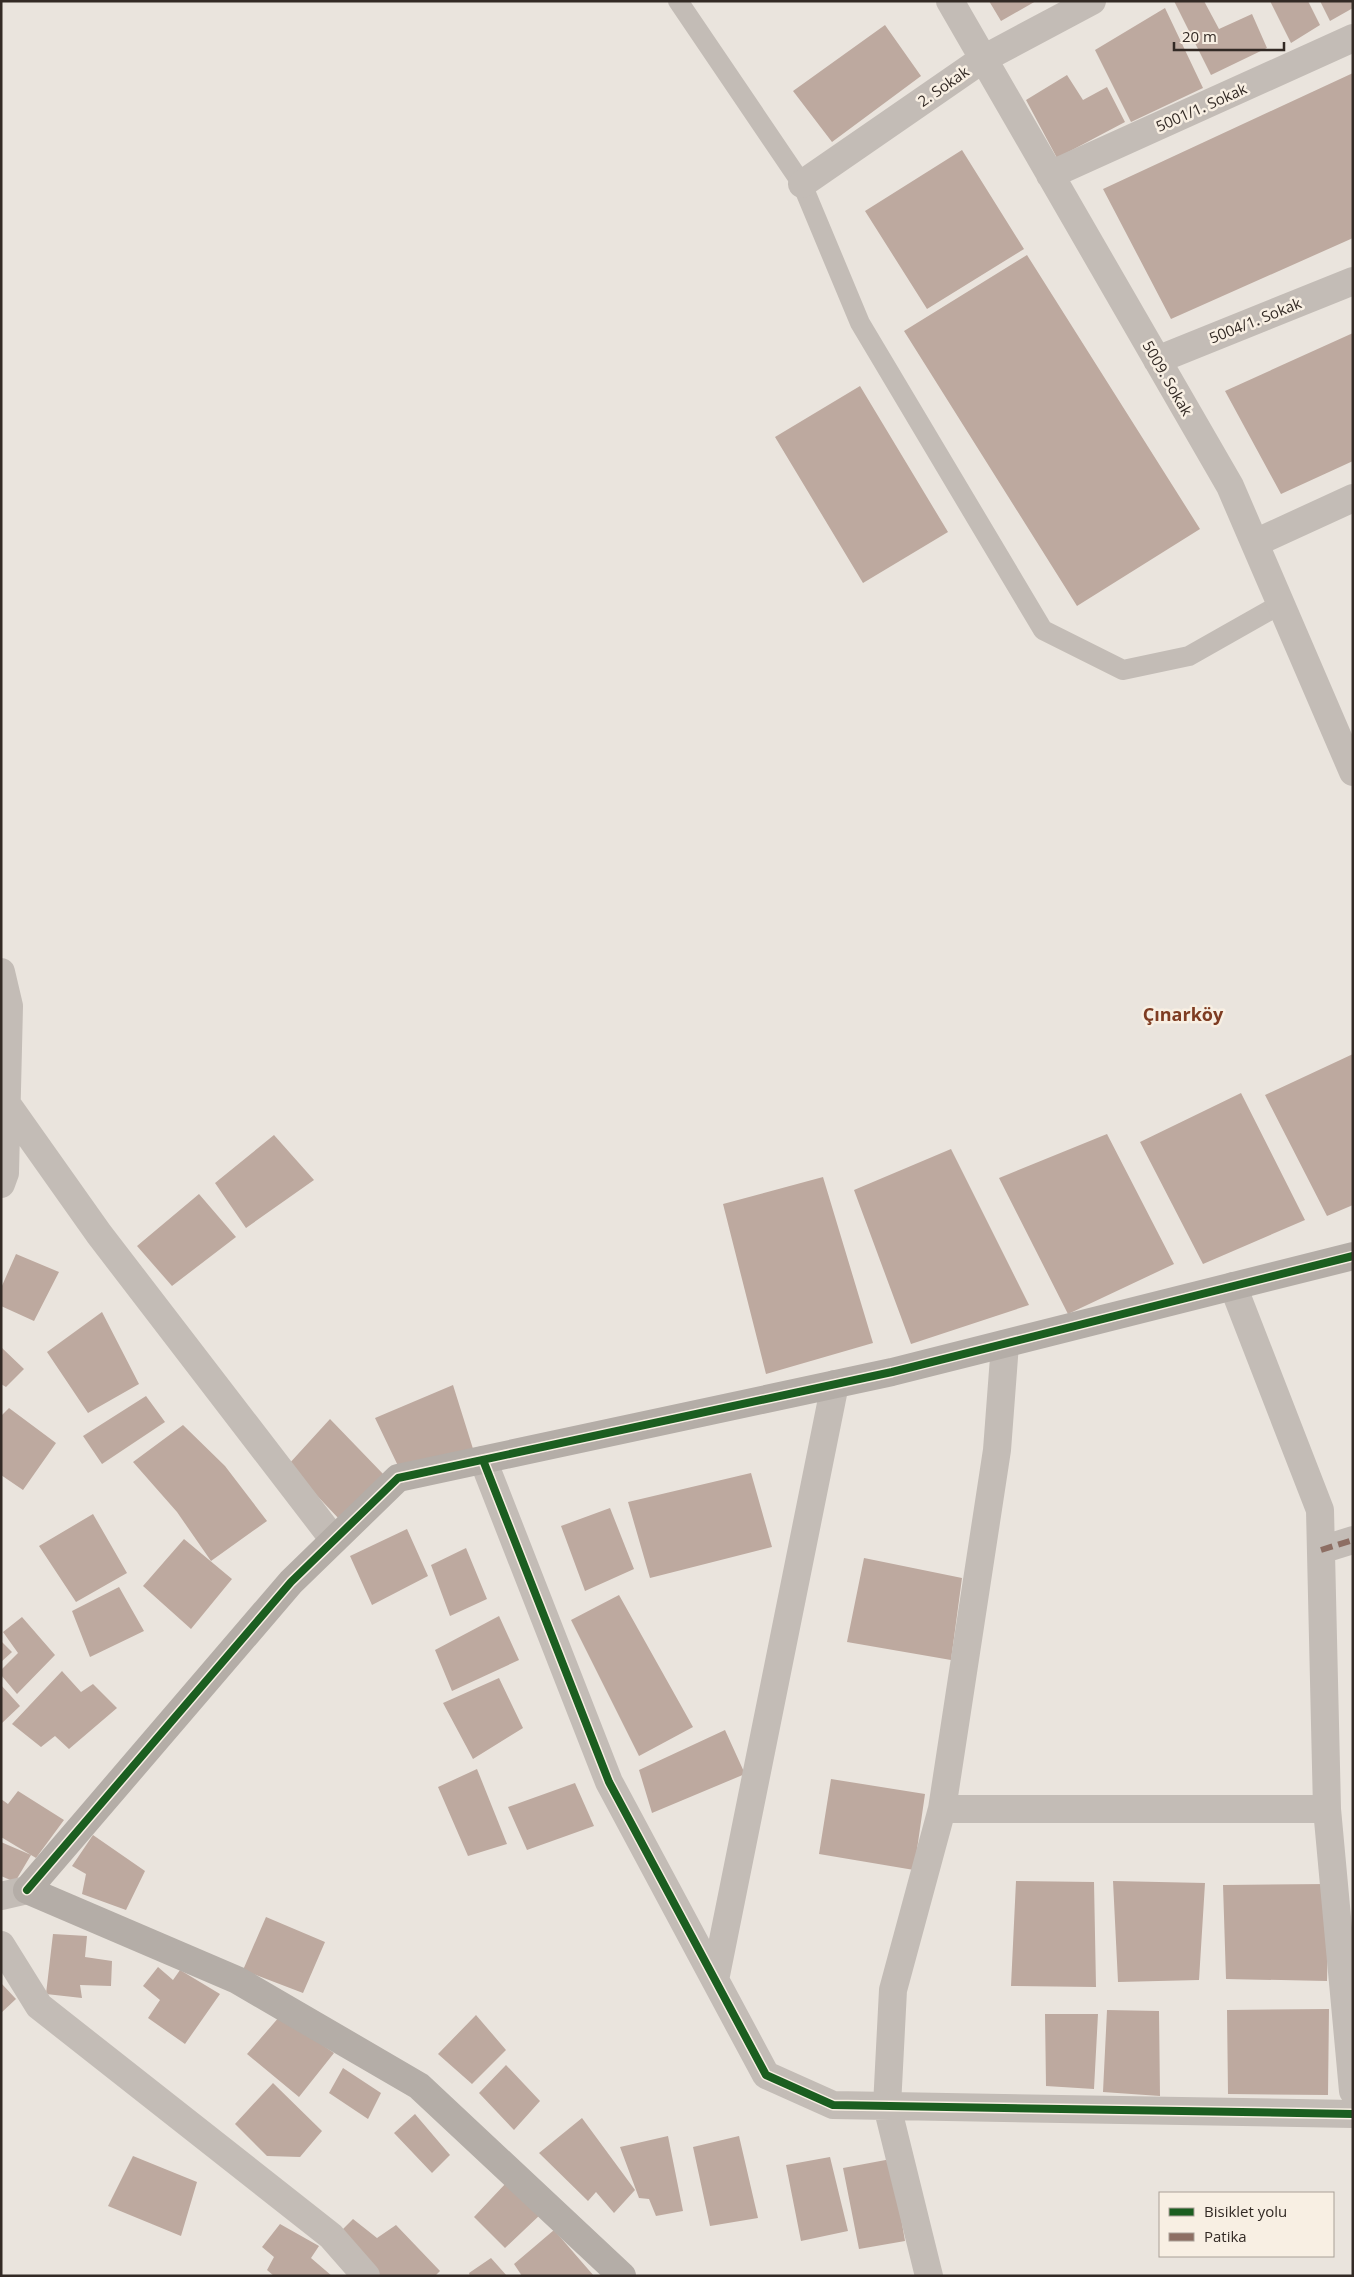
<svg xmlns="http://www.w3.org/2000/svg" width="1354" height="2277" font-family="'Open Sans',sans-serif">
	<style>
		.building { fill: #bda99f }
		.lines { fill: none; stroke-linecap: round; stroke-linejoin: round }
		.lane { stroke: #c3bcb6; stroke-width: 20 }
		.street { stroke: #c3bcb6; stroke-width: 28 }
		.secondary { stroke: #b4ada7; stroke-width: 28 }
		.quiet { stroke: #8d6e63; stroke-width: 6; stroke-dasharray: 12 6; stroke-linecap: butt }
		.cycleway-casing { stroke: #f8efe3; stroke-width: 11 }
		.cycleway { stroke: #1b5e20; stroke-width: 8 }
		.labels { text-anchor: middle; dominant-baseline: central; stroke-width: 5; stroke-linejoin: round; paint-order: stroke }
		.street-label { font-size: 15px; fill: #332a25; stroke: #f8efe3 }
		.quarter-label { font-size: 18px; font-weight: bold; fill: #7e3c22; stroke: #f8efe3 }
	</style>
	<rect width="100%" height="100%" fill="#eae4dd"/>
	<path class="building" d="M989,1H1036L1001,21Z
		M1174,1H1204L1219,29L1252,14L1267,48L1211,75Z
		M1270,1H1308L1320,25L1291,43Z
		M1320,1H1352L1353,8L1330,21Z
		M1165,8L1203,88L1131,122L1095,50Z
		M885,25L921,76L832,142L793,91Z
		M1353,73V238L1171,319L1103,189Z
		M1067,75L1083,100L1107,87L1125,122L1057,158L1026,100Z
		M962,150L1024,249L927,309L865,211Z
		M1027,255L1200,529L1077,606L904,331Z
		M1353,333V461L1281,494L1225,391Z
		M860,386L948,532L863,583L775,437Z
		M1353,1054V1205L1327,1216L1265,1095Z
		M1241,1093L1305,1220L1203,1264L1140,1142Z
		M1107,1134L1174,1264L1068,1314L999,1178Z
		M274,1135L314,1180L246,1228L215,1183Z
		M951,1149L1029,1305L911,1344L854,1190Z
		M823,1177L873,1343L766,1374L723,1204Z
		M199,1194L236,1237L172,1286L137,1246Z
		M16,1254L59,1272L34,1321L1,1306V1288Z
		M102,1312L139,1384L88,1413L47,1352Z
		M1,1347L24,1369L6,1387L1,1384Z
		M453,1385L474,1452L400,1470L375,1418Z
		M146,1396L165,1422L102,1464L83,1436Z
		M9,1408L56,1443L23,1490L1,1475V1416Z
		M330,1419L385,1476L341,1521L288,1465Z
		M183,1425L225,1466L267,1521L211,1561L177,1512L133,1462Z
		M751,1473L772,1547L650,1578L628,1502Z
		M610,1508L634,1569L585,1591L561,1526Z
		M93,1514L127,1573L76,1602L39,1546Z
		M407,1529L428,1576L372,1605L350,1556Z
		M184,1539L232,1579L191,1629L143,1586Z
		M466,1548L487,1599L450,1616L431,1565Z
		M864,1558L962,1578L951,1660L847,1642Z
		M119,1587L144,1631L90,1657L72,1611Z
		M619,1595L693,1727L639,1756L571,1620Z
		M499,1616L519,1660L452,1691L435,1650Z
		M22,1617L55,1655L17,1694L1,1675V1670L18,1653L3,1632Z
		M1,1641L12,1652L1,1662Z
		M62,1671L81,1692L93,1684L117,1708L69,1749L55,1736L41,1747L12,1724Z
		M499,1678L523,1728L473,1759L443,1703Z
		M1,1685L20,1706L1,1724Z
		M725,1730L745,1774L652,1813L639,1770Z
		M477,1769L507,1844L468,1856L438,1787Z
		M831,1779L925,1794L914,1870L819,1854Z
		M575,1783L594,1826L527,1850L508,1807Z
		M18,1791L64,1820L36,1858L31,1855L15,1882L1,1876V1842L31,1855L1,1837V1799L8,1804Z
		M93,1835L145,1871L126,1910L82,1894L86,1874L72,1866Z
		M1016,1881L1094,1882L1096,1987L1011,1986Z
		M1113,1881L1205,1883L1199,1980L1118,1982Z
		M1329,1884L1327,1981L1226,1979L1223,1885Z
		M266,1917L325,1942L303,1993L243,1970Z
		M53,1934L87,1936L85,1957L112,1961L111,1986L80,1985L82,1998L46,1994Z
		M158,1967L173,1980L180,1970L220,1994L185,2044L148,2018L160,2000L143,1986Z
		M1,1983L16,1999L1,2013Z
		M1329,2009L1328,2095L1228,2094L1227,2010Z
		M1107,2010L1159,2011L1160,2096L1103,2092Z
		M1045,2014H1098L1094,2089L1046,2086Z
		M476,2015L506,2050L472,2084L438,2054Z
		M280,2016L334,2053L299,2097L247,2054Z
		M506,2065L540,2101L514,2130L479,2093Z
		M343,2068L381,2093L368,2119L329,2093Z
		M273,2083L322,2131L300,2157L267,2156L235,2124Z
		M415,2114L450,2155L432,2173L394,2133Z
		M582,2118L635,2190L614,2213L596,2192L588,2201L539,2153Z
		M668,2136L683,2211L656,2216L649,2199L639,2198L620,2147Z
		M739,2136L758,2218L710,2226L693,2147Z
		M133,2156L197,2182L181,2236L108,2206Z
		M830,2157L848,2231L801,2241L786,2165Z
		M891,2159L905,2241L859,2249L843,2168Z
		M507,2182L542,2213L505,2248L474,2217Z
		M353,2219L377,2238L396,2225L440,2271L435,2276H376L340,2232Z
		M280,2224L319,2246L311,2258L332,2276H274L267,2270L274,2257L262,2247Z
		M554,2230L594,2276H522L514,2264Z
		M491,2258L507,2276H470L469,2273Z"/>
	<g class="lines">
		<path class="lane" d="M678,1L802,184L860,323L1043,630L1123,670L1189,656L1281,604"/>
		<path class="street" d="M950,1L1230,486L1353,772
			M1050,175L1353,38
			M802,184L983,59L1092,1
			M1157,360L1353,281
			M1255,543L1353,498
			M1,972L9,1006L5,1173L1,1184
			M1,1102L7,1104L99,1234L334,1540
			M1233,1286L1320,1510L1327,1809L1353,2091
			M483,1460L609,1782L766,2075L833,2105L1353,2114
			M1321,1550L1353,1540
			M942,1809H1327
			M1,1896L27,1890
			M1,1945L39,2006L331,2236L366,2276
			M715,1980L835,1384
			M929,2276L887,2106L893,1990L942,1809L997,1450L1005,1344"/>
		<path class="secondary" d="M622,2276L419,2086L237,1980L27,1890L291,1582L398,1478L892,1372L1353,1256"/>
		<path class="quiet" d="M1321,1550L1353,1540"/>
		<defs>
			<path id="cycleway" d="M483,1460L609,1782L766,2075L833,2105L1353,2114
				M27,1890L291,1582L398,1478L892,1372L1353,1256"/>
		</defs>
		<use href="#cycleway" class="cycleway-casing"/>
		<use href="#cycleway" class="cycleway"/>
	</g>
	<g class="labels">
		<g class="street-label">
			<text transform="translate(943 86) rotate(-35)">2. Sokak</text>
			<text transform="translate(1201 107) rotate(-24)">5001/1. Sokak</text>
			<text transform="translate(1255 320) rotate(-22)">5004/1. Sokak</text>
			<text transform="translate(1168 378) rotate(60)">5009. Sokak</text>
		</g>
		<g class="quarter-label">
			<text x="1183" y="1014">Çınarköy</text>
		</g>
	</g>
	<rect width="1354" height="2277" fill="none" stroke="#332a25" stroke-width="5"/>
	<rect x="1159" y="2192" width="175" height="65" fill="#f8efe3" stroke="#a9a097"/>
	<rect x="1169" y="2208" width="25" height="8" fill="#1b5e20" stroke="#a9a097"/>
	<text x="1204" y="2217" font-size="15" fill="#332a25">Bisiklet yolu</text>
	<rect x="1169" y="2233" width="25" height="8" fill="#8d6e63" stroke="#a9a097"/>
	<text x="1204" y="2242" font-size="15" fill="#332a25">Patika</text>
	<path d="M1174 42v8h110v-8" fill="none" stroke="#332a25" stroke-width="2.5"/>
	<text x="1182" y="42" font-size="15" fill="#332a25" stroke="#f8efe3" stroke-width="4" paint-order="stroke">20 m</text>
</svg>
